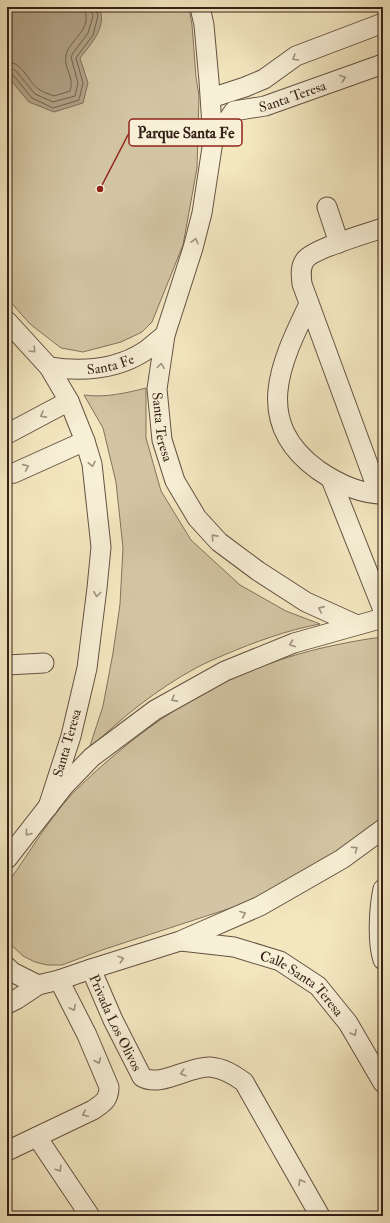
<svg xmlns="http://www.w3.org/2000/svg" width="390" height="1223" font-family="'IM FELL Double Pica',serif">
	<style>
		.green { fill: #d3c5a3; stroke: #84725e }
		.water { fill: #b2a387; stroke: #806f5b }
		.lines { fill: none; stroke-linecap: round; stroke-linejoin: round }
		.shore { stroke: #736250; stroke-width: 1 }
		.minor-casing { stroke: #645242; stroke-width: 21 }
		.minor { stroke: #f7efd6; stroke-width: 19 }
		.oneway { stroke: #9f9280 }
		.labels { text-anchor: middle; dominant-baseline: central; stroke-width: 3; stroke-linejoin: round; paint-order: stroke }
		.street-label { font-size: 14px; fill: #342018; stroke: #f7efd6 }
		.leader { fill: none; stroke: #8f2418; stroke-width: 1.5 }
		.callout-dot { fill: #8f2418; stroke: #f7efd6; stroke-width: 1.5 }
		.callout { fill: #f7efd6; stroke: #8f2418; stroke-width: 1.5 }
		.callout-label { font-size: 15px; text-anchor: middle; font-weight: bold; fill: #342018 }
	</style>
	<rect width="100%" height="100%" fill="#f3e7c0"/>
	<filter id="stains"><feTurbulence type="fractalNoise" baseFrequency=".005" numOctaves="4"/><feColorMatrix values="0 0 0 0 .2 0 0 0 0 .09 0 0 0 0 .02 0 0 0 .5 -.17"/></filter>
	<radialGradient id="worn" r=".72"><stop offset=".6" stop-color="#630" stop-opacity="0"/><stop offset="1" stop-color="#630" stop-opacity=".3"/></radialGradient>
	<path class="green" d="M7,7H189L192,25L196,77L199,96L197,168L183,245L152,322L142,332L121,342L83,352L61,348L30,324L7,298Z
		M146,388V438L161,491L191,540L240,585L286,611L320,624C287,630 255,642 224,655C215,659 205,663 196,668C157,689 121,718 89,749L103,706L113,653L120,604L123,548L116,482L103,428L84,395C105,398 126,393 146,388Z
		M383,637V819L379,823L343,851L275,890L234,907L102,950L62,965H47L35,962L23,956L10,944L7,940V886L9,881C30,852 48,820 73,793C85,781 98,769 111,758C175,703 243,666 326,647C345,643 364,639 383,637Z"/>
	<path class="water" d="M7,7H99C108,26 91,44 80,58L88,83L83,103L54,112L29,102L7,76Z"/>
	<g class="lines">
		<path class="shore" d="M7,62C24,62 27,82 40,90C44,93 50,94 54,96L70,91C75,78 63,67 66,55C69,41 88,32 86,16C86,13 84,10 84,7
			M7,68H11L16,71L35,94L53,102L75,96L78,83L71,57L73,53L88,33L93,16L90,7
			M7,73L13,75L32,98L53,108L79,100L83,83L76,58L93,35L98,16L95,7"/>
		<defs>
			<g id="minor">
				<path id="s1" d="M200,7L204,25L209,81L213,141L202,213L193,248L165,335L157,389L162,440L175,481L197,518L219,542L258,571L306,602L357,625"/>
				<path d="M211,98L245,87L264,79L296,56L383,23"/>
				<path id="s2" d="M213,141L234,111L265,106L383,64"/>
				<path d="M327,207L339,243"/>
				<path d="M309,304C280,364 252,422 318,470C337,483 360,494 383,494"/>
				<path d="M7,321L49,367L69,401L85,441L92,464L101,547L97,588L87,668L71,736L48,807"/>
				<path id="s3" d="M49,367C82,372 116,370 145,351C152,346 158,340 165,335"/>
				<path d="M7,434L69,401"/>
				<path d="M7,474L14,473L85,441"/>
				<path d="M331,479L383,610"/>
				<path d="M379,494L302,284C301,275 300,267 305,260C313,249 368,233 383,228"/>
				<path d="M7,665L44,663"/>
				<path d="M7,859L64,786L92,757L155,710L225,671L294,643L383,618"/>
				<path d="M383,889C379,908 377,942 383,960"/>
				<path id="s4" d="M181,941L234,947L280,961L318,986L348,1023L383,1083"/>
				<path d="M7,967L12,972L38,985L59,980L91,969L180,941L260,906L342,859L383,829"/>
				<path id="s5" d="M91,969L113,1020L142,1077C160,1088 189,1066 210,1067C223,1068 233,1074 244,1082L320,1216"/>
				<path d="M7,1004L17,999L38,985"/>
				<path d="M37,1137L90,1216"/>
				<path d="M7,1151L93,1110C103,1103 109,1100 109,1087L87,1035L59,980"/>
			</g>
		</defs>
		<use href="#minor" class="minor-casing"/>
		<use href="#minor" class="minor"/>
	</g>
	<defs><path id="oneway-chevron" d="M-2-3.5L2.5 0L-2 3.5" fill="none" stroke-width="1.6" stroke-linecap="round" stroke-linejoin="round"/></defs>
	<g class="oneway">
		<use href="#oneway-chevron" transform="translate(295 58) rotate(149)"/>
		<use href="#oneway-chevron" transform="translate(343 78) rotate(-20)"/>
		<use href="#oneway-chevron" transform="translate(195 241) rotate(-77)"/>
		<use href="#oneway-chevron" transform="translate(33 350) rotate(47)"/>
		<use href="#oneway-chevron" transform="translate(161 366) rotate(-82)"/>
		<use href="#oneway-chevron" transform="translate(43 415) rotate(152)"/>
		<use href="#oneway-chevron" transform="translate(92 464) rotate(79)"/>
		<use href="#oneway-chevron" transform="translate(26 467) rotate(-24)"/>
		<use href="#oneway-chevron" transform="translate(214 537) rotate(-132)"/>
		<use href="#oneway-chevron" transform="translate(97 594) rotate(97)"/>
		<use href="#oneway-chevron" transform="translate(321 609) rotate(-156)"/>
		<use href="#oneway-chevron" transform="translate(292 644) rotate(160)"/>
		<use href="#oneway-chevron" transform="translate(174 699) rotate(151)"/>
		<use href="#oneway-chevron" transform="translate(28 833) rotate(128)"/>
		<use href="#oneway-chevron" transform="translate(355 849) rotate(-36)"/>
		<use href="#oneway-chevron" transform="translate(243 914) rotate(-23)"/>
		<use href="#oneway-chevron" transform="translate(121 959) rotate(-18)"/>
		<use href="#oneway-chevron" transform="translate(73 1008) rotate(63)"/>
		<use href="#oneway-chevron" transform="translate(354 1033) rotate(60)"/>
		<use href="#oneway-chevron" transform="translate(98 1061) rotate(67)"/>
		<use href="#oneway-chevron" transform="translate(183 1073) rotate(164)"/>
		<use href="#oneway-chevron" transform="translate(85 1114) rotate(155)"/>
		<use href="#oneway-chevron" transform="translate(59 1169) rotate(57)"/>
		<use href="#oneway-chevron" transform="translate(301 1182) rotate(-120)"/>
	</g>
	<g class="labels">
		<g class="street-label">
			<text stroke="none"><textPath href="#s2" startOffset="97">Santa Teresa</textPath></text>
			<text stroke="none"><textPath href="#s3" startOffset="62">Santa Fe</textPath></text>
			<text stroke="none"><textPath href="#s1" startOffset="428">Santa Teresa</textPath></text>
			<text transform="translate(67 743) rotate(-74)">Santa Teresa</text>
			<text stroke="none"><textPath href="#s4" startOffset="132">Calle Santa Teresa</textPath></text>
			<text stroke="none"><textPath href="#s5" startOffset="59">Privada Los Olivos</textPath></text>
		</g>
	</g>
	<path class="leader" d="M100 189L129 133"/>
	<circle class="callout-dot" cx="100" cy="189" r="4"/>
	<rect class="callout" x="129" y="119" width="113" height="27" rx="4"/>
	<g class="callout-label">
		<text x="186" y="138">Parque Santa Fe</text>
	</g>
	<rect width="390" height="1223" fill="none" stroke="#f3e7c0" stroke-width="24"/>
	<rect x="8" y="8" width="374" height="1207" fill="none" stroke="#342018" stroke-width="2"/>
	<rect x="12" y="12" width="366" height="1199" fill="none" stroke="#342018"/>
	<rect width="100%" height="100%" filter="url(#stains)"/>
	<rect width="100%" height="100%" fill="url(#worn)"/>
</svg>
